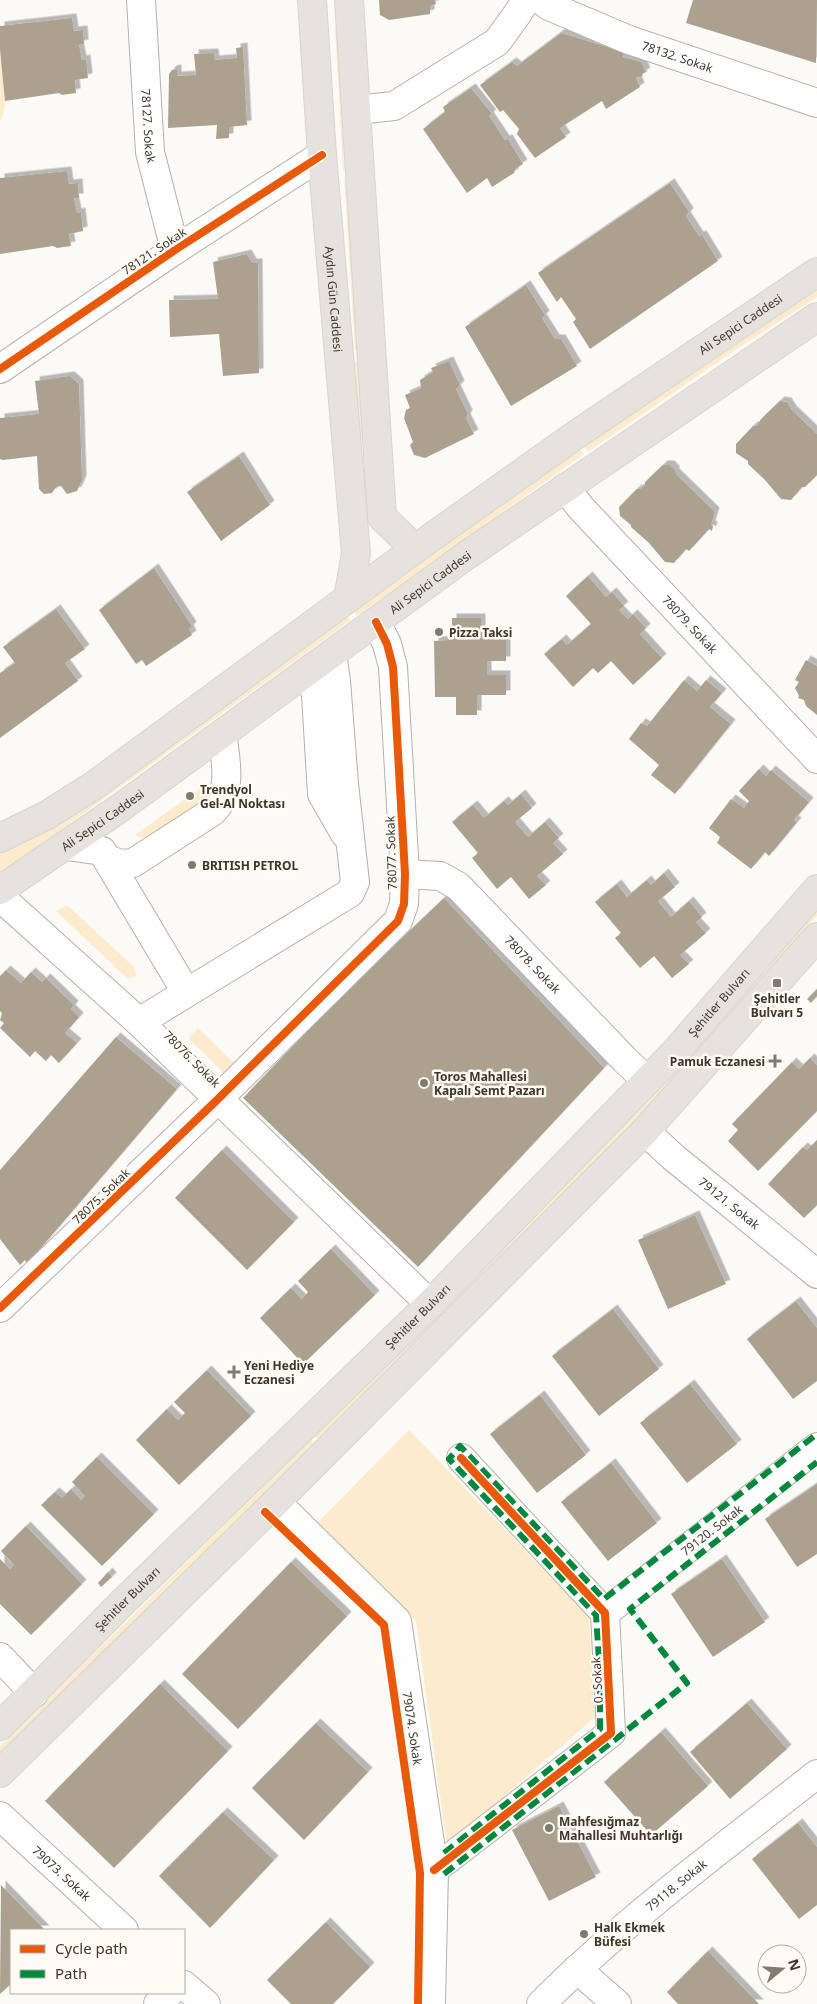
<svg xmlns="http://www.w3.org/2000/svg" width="817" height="2004" font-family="'Noto Sans',sans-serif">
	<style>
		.green { fill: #fdebce }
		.building { fill: #aba18e; filter: url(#shadow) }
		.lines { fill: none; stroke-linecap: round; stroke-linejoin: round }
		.minor-casing { stroke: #b5b1ab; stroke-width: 30 }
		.major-casing { stroke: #d8d5d1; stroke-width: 30 }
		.minor { stroke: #fffefe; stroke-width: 28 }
		.major { stroke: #e6e2dd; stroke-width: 28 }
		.quiet { stroke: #00873e; stroke-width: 6; stroke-dasharray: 12 6; stroke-linecap: butt }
		.cycleway-casing { stroke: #fefbf5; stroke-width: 11 }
		.cycleway { stroke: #e8590c; stroke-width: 8 }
		.poi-dot { fill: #807b72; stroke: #fefbf5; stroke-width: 2 }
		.labels { text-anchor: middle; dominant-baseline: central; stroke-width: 5; stroke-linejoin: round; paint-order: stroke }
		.street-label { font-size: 12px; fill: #3e362b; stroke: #fefbf5 }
		.poi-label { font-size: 12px; font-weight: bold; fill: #3e362b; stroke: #fefbf5; text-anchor: start }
	</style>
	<defs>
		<filter id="shadow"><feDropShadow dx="4.5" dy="-4.5" stdDeviation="0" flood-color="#0004"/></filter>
	</defs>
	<rect width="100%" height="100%" fill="#fcfaf7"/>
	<path class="green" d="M335,27H341L349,169L343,170Z
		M0,49C2,67 10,107 0,122Z
		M349,176L360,350H355L344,177Z
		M817,289V297L731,353L588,452L584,446Z
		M355,361H360L365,440H360Z
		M580,449L584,454L357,616L353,610Z
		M347,614L351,620L0,874V852L28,839Z
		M208,783V790L203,802L152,837L142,838L135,835Z
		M67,905L135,968L136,976L128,979L56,911Z
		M817,908V916L690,1062L686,1058Z
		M198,1028L236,1065L226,1075L188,1038Z
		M681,1063L685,1067L631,1127L318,1440L315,1436C438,1313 565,1193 681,1063Z
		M409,1430L589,1617L595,1717L447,1846L416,1621L318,1522Z
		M311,1440L315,1444L0,1754V1746Z"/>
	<path class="building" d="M379,0H435L436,4L430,6V14L389,20L380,15Z
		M693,0H817L816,63L686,23Z
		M72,18L74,31L83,30L84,44L79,45L82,60L86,59L88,78L75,80L76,93L62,95L59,93L5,101L0,49V26Z
		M561,33L624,52L623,57L641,62L646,72L642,74L643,76L636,78L640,87L606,109L602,101L560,128L566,137L535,158L517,134L519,129L503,110L500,112L480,85L512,62L517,66Z
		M243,47L247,125L229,127V138L216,139L217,125L168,128L169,74L172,70L177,69V76L196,75L194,54L214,53L215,60L237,58L236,48Z
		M471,88L492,114L489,116L505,140L508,139L523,164L515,169L514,173L492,187L487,178L467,193L423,129L445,112L443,107Z
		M67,171L69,184L78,183L79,198H74L77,213L81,212L83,231L69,234L71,246L57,248L53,246L0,254V178Z
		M670,183L689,212L686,216L699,236L702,235L718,261L590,349L573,322L576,319L561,297L557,302L538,273Z
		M247,254L252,263H258L259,373L223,376L219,334L170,337L169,300L218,299L213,262Z
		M526,285L545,315L542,318L555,339H561L577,366L511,406L465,327Z
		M449,361L460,385L456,389L468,414L466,418L474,434L425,458L414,455L410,445L413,442L404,418L406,410L410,408L405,395L421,388L420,380L433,372L431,368Z
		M70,376L79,384L82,480L77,491L67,494L61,486L56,487L52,493L44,494L39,489L37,456L3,460L0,459V418L39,414L35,381Z
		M780,401L787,402L792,410L817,434V475L805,487H802L791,500L781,499L765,480L748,464V461L736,453V444L753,426H757L761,419Z
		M239,456L270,505L221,541L187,492Z
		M663,465H670L675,470V473L715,512L711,525L713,526L712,531L709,529L689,551L686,549L674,563L665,562L649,543L631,527V525L620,516L619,507L637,489H640L645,485V482Z
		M154,568L192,626L189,629L192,635L146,666L142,660L136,664L99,610Z
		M588,576L606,597L612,592L624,606L619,610L628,619L633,614L646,628L640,634L662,658L633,685L611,661L598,673L593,668L573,687L544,654L562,639L567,645L591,624L566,596Z
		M56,609L85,649L65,663L78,681L0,738V673L15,663L3,647Z
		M452,618H481V633H506V661H487V675H506V695H477V715H456V697H435L434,641L452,640Z
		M806,660L817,666V715L806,706L804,700L798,698L799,696L795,688L799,682L795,680Z
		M684,680L697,691L706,680L722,693L710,707L731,724L675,794L651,775L659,765L629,739L641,723L647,726Z
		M759,769L766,776L771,770L809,802L794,820L797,822L769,856L765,852L751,869L717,843L720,837L709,828L731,799L744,808L749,801L739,791Z
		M521,794L532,808L515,822L528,837L545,822L559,838L553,843L563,854L537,876L546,885L529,899L511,877L497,889L472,858L478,853L452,822L473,805L484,818L504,801L508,805Z
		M664,873L675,887L658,901L671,917L689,901L702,917L696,922L706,933L680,955L689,964L672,978L654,956L640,968L615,938L621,933L595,902L617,884L627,897L647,880L651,885Z
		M444,898L604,1068L418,1267L243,1098L340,997Z
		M6,970L21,983L31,972L42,982L46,978L74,1005L71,1009L79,1017L65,1033L77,1043L59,1063L51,1055L46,1061L35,1051L30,1057L0,1028L4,1023L0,1020L2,1013L0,1011V976Z
		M817,989V996L811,1003L807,999Z
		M116,1037L177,1089L27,1264L25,1260L20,1265L0,1239V1170Z
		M810,1058L817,1065V1111L758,1171L728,1141L738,1130L732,1124L792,1062L799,1069Z
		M817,1140V1205L804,1218L768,1184L803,1147L807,1150Z
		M222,1150L294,1222L247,1270L175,1198Z
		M695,1215L726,1284L668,1309L638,1240Z
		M331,1249L375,1295L303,1364L260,1318L291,1288L302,1299L308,1292L298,1281Z
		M796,1301L817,1328V1381L793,1399L747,1339Z
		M613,1309L659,1369L599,1416L552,1356Z
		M207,1370L251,1416L179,1485L136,1440L167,1409L178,1420L185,1413L174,1402Z
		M690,1384L737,1444L687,1483L640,1423Z
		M540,1395L586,1455L537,1493L490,1434Z
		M97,1457L154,1514L102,1566L41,1505L55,1492L62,1498L71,1489L81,1500L85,1496L72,1482Z
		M611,1463L657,1523L608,1561L561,1502Z
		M817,1484V1554L797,1567L765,1519Z
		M26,1526L82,1584L31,1635L0,1604V1559L10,1569L14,1565L1,1551Z
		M722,1559L765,1622L713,1657L671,1594Z
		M291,1562L347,1616L238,1729L182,1674Z
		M108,1572L112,1577L101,1587L98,1583Z
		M160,1684L228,1751L114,1868L45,1801Z
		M747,1703L787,1749L730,1799L690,1752Z
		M316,1723L368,1772L304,1840L252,1788Z
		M661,1732L708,1786L651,1835L604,1782Z
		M559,1806L596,1877L549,1901L512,1830Z
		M223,1812L274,1860L210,1928L159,1876Z
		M798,1823L817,1847V1905L799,1919L752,1859Z
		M1,1885L45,1930H11V1984L0,1994Z
		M326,1922L370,1967L333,2004H291L267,1980Z
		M708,1951L759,2004H678L667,1992Z"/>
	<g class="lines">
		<defs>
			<g id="minor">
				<path id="s1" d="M141,0L150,152L175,250"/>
				<path id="s2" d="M541,0L549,6L629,40L817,103"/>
				<path d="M356,110L394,106L497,42L518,13L526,0"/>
				<path d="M0,369L175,250L322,155"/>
				<path id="s3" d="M565,488L582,509L817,759"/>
				<path d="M311,669L316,696L322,794L345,834"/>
				<path d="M67,846L102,851L186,992"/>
				<path d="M108,859L120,864L133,863L212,812C233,793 226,760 222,734"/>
				<path id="s4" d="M405,874L440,876L458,886L625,1060L647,1081"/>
				<path d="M0,897L139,1022L430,1304"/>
				<path d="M139,1022L350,893L355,882L344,784L336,681L332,654"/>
				<path id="s5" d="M645,1131L673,1157L817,1274"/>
				<path d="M0,1308L217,1100L398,921L404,904L405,874L393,667L387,644L376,622"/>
				<path id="s6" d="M276,1502L397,1621L434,1870L431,2004"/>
				<path id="s7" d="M605,1613L817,1447"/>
				<path d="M0,1657L34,1693"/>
				<path id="s8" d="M0,1816L124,1930"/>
				<path d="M434,1870L611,1733L605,1613L461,1458"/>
				<path d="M577,1969L617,2004"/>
				<path d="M184,1985L206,2004"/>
				<path d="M158,2004L169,1993"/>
				<path id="s9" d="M541,2004C626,1919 723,1848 817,1774"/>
			</g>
			<g id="major">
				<path id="s10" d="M312,0L322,155L356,554L348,598"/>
				<path d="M349,0L382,517L415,549"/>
				<path id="s11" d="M0,838L47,815L93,786L415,549L574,436L817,272"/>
				<path id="s12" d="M0,890L120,808L467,555L817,317"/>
				<path id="s13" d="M0,1726L124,1601L430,1304L675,1052L817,889"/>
				<path d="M0,1773L276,1502L645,1131L817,937"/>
			</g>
		</defs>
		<use href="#minor" class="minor-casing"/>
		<use href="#major" class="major-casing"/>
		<use href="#minor" class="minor"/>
		<use href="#major" class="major"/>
		<path class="quiet" d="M444,1853L600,1729V1675L596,1615L449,1459L460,1446L604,1599L817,1434
			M444,1874L687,1683L630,1609L817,1462"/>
		<defs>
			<path id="cycleway" d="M0,369L175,250L322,155
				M0,1308L217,1100L398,921L404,904L405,874L393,667L387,644L376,622
				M265,1512L384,1625L420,1873L418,2004
				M434,1870L611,1733L605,1613L461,1458"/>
		</defs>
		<use href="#cycleway" class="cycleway-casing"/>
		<use href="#cycleway" class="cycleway"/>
	</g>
	<g class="poi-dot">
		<circle cx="439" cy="632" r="5"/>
		<circle cx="190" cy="796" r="5"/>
		<circle cx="192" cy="865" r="5"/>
		<rect x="772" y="978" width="10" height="10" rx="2.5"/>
		<path d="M772.5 1053.5h5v5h5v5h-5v5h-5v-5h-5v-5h5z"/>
		<circle cx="424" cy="1083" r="5"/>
		<path d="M231.5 1364.5h5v5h5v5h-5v5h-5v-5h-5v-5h5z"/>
		<circle cx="549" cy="1828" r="5"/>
		<circle cx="584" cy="1934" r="5"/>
	</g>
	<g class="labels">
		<g class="street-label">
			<text stroke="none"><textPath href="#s2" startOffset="148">78132. Sokak</textPath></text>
			<text stroke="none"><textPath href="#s1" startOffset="126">78127. Sokak</textPath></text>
			<text transform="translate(154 251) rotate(-34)">78121. Sokak</text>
			<text stroke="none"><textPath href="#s10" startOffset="300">Aydın Gün Caddesi</textPath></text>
			<text stroke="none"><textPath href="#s11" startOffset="902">Ali Sepici Caddesi</textPath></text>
			<text stroke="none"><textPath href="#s12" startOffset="529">Ali Sepici Caddesi</textPath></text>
			<text stroke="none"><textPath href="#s3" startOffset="185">78079. Sokak</textPath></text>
			<text stroke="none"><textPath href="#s12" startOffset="124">Ali Sepici Caddesi</textPath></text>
			<text transform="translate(391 853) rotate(-92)">78077. Sokak</text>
			<text stroke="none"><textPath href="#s4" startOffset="164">78078. Sokak</textPath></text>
			<text stroke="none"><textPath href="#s13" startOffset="1020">Şehitler Bulvarı</textPath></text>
			<text transform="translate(192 1059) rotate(45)">78076. Sokak</text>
			<text transform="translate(101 1196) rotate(-44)">78075. Sokak</text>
			<text stroke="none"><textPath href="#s5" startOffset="111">79121. Sokak</textPath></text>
			<text stroke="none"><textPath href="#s13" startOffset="585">Şehitler Bulvarı</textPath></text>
			<text stroke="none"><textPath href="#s7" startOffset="135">79120. Sokak</textPath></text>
			<text stroke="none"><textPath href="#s13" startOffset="180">Şehitler Bulvarı</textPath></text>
			<text transform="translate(597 1680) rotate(-93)">0. Sokak</text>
			<text stroke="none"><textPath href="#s6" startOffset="278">79074. Sokak</textPath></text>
			<text stroke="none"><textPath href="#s8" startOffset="84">79073. Sokak</textPath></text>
			<text stroke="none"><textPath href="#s9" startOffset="180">79118. Sokak</textPath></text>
		</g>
		<g class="poi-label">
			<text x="449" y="632">Pizza Taksi</text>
			<text x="200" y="789">Trendyol<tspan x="200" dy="14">Gel-Al Noktası</tspan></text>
			<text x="202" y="865">BRITISH PETROL</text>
			<text x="777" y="998" text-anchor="middle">Şehitler<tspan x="777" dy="14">Bulvarı 5</tspan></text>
			<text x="765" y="1061" text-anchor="end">Pamuk Eczanesi</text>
			<text x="434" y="1076">Toros Mahallesi<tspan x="434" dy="14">Kapalı Semt Pazarı</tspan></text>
			<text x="244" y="1365">Yeni Hediye<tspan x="244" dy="14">Eczanesi</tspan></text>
			<text x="559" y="1821">Mahfesığmaz<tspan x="559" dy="14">Mahallesi Muhtarlığı</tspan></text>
			<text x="594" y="1927">Halk Ekmek<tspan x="594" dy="14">Büfesi</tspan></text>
		</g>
	</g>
	<rect x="10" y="1929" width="175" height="65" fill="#fefbf5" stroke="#b1aca4"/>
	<rect x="20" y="1945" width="25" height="8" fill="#e8590c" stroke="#b1aca4"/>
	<text x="55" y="1954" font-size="15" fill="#3e362b">Cycle path</text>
	<rect x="20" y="1970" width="25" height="8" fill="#00873e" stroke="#b1aca4"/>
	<text x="55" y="1979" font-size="15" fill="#3e362b">Path</text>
	<g transform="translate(782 1969) rotate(72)"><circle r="24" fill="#fefbf5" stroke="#b1aca4"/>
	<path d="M0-4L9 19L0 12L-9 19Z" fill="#807b72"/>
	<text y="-8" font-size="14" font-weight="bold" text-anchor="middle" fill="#3e362b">N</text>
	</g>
</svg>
